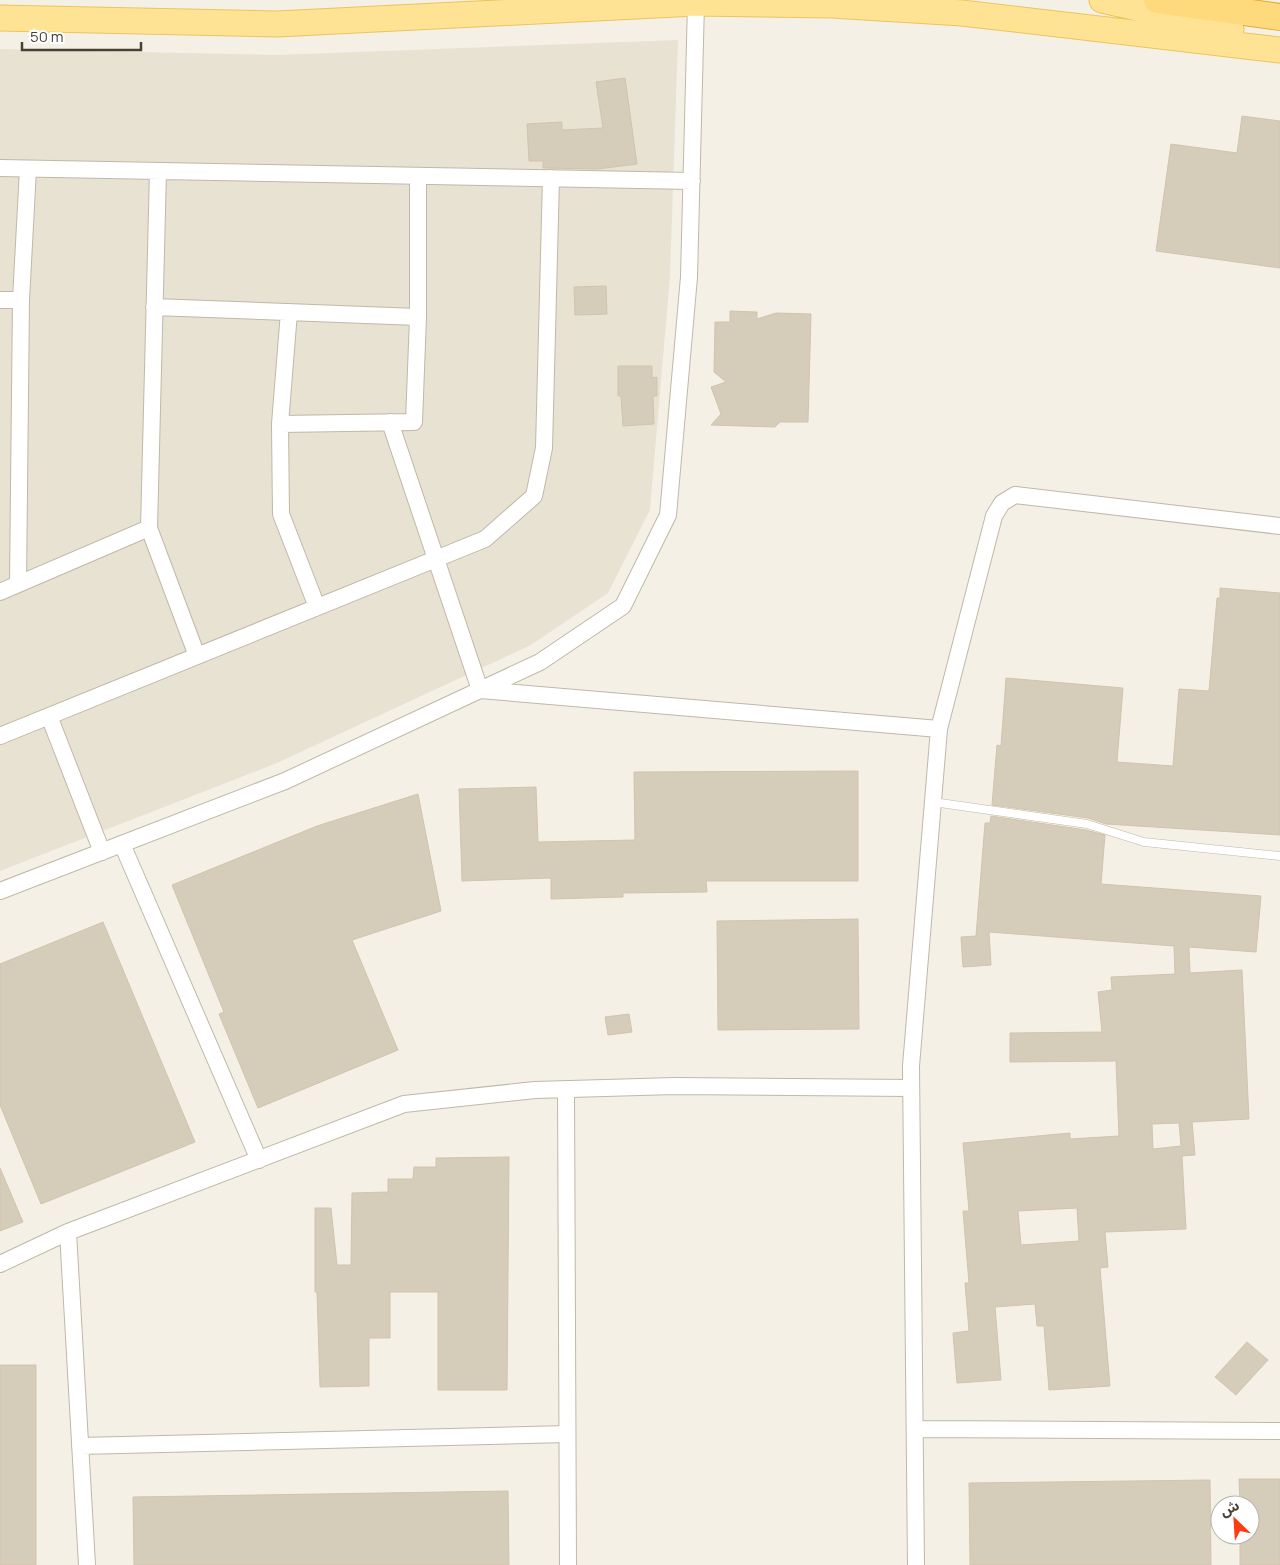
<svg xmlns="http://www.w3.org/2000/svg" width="1280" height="1565" font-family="Manrope,'Noto Sans Arabic',sans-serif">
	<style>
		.residential { fill: #e8e2d3 }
		.building { fill: #d6ccba; stroke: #d2c4ad; fill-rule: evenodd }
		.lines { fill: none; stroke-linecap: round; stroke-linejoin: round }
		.service-casing { stroke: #c0b8a8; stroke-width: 9 }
		.minor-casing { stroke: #c0b8a8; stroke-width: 18 }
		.primary-casing { stroke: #ebc45c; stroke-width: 27 }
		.trunk-casing { stroke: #e7a72c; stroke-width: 28 }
		.service { stroke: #fff; stroke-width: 8 }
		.minor { stroke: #fff; stroke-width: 16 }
		.primary { stroke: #ffe394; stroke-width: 25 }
		.trunk { stroke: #ffda7d; stroke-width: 26 }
	</style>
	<rect width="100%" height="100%" fill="#f4f0e6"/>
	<path class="residential" d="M678,40L670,276L650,510L608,593L531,645L277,763L0,871V49L277,55Z"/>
	<path class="building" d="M625,78L637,164L598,169L543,168V161H529L527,124L562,122V130L603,128L596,82Z
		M1242,116L1280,121V268L1156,251L1171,144L1237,153Z
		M606,286L607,314L575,315L574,287Z
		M730,311L757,312V319L776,313L811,314L808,422H780L775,427L711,425L721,414L711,387L726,382L714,372L715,322H730Z
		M618,366H652V378L657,377V396H653L654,424L623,426L621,396H618Z
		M1220,588L1280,593V835L1106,824L1088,818L992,805L997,745L1001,746L1006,678L1123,688L1117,762L1173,766L1179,689L1209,691L1217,598H1220Z
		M858,771V881H706L707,892L623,893V897L551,899V878L462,881L459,789L536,787L538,842L635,840L634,772Z
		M418,794L441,911L352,940L398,1050L258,1108L219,1014L224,1012L172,885L317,826Z
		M991,816L1086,830L1105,835L1101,884L1261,896L1256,952L1189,947L1190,973L1242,970L1249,1119L1192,1122L1195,1155L1182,1156L1186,1229L1105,1232L1108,1267L1100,1268L1110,1386L1049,1390L1044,1326H1037L1035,1304L995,1307L1001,1380L957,1383L953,1333L969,1331L965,1283H969L963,1211H969L963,1143L1070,1133V1139L1119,1136L1116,1061L1010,1062V1033L1102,1032L1098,992L1112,990L1111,977L1175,974L1174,946L989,932L991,965L963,967L961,937L976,936L985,823H990ZM1179,1123L1181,1146L1153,1149L1152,1124ZM1077,1208L1079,1241L1021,1245L1018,1211Z
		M858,919L859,1029L718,1030L717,921Z
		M103,922L195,1142L41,1204L0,1105V964Z
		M629,1014L632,1032L608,1035L605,1017Z
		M509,1157L507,1390H438V1292H390V1338H369V1386L320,1387L317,1292H315V1208H331L337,1265H351L352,1193L388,1192V1179H413L414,1167H436V1158Z
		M0,1168L23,1222L0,1231Z
		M1247,1342L1268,1360L1236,1395L1215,1377Z
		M0,1365H36V1565H0Z
		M1239,1479H1280V1565H1240V1535H1250V1505H1240Z
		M1210,1480L1211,1565H970L969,1483Z
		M508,1491L509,1565H134L133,1497Z"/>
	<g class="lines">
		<defs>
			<path id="service" d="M933,802L1087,824L1144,842L1280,856"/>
			<path id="minor" d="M0,168L692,181
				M158,171L149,528L197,656
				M0,300H21
				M154,307L418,317
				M289,312L280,424L281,514L317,607
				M390,422L480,690L939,729L994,516L1002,503L1015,495L1280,526
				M280,424L414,422L418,317V176
				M18,584L21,300L28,169
				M0,592L149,528
				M49,716L102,852
				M0,736L485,539L534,496L544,448L551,178
				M122,844L259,1160
				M0,891L285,781L540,662L623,606L668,515L689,277L696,3
				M566,1089L568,1565
				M68,1232L87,1565
				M0,1264L68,1232L404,1104L535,1090L675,1086L911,1088
				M916,1429L1280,1431
				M80,1446L567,1434
				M916,1565L911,1066L939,729"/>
			<path id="primary" d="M1102,0L1231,29
				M0,18L277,24L696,3L832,5L962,13L1280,50"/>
			<path id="trunk" d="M1157,0L1280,17"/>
		</defs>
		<use href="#service" class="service-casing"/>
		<use href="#minor" class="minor-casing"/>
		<use href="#primary" class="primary-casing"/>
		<use href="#trunk" class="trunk-casing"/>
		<use href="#service" class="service"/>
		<use href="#minor" class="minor"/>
		<use href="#primary" class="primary"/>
		<use href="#trunk" class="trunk"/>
	</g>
	<g transform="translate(1235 1520) rotate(335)"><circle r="24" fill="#ffffff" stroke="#b5b3ae"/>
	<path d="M0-4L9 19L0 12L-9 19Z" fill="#ff3b12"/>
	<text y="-8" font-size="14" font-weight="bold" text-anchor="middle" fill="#474035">ش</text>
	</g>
	<path d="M22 42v8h119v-8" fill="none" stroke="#474035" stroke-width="2.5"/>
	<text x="30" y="42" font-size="15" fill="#474035" stroke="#ffffff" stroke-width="4" paint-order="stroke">50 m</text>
</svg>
